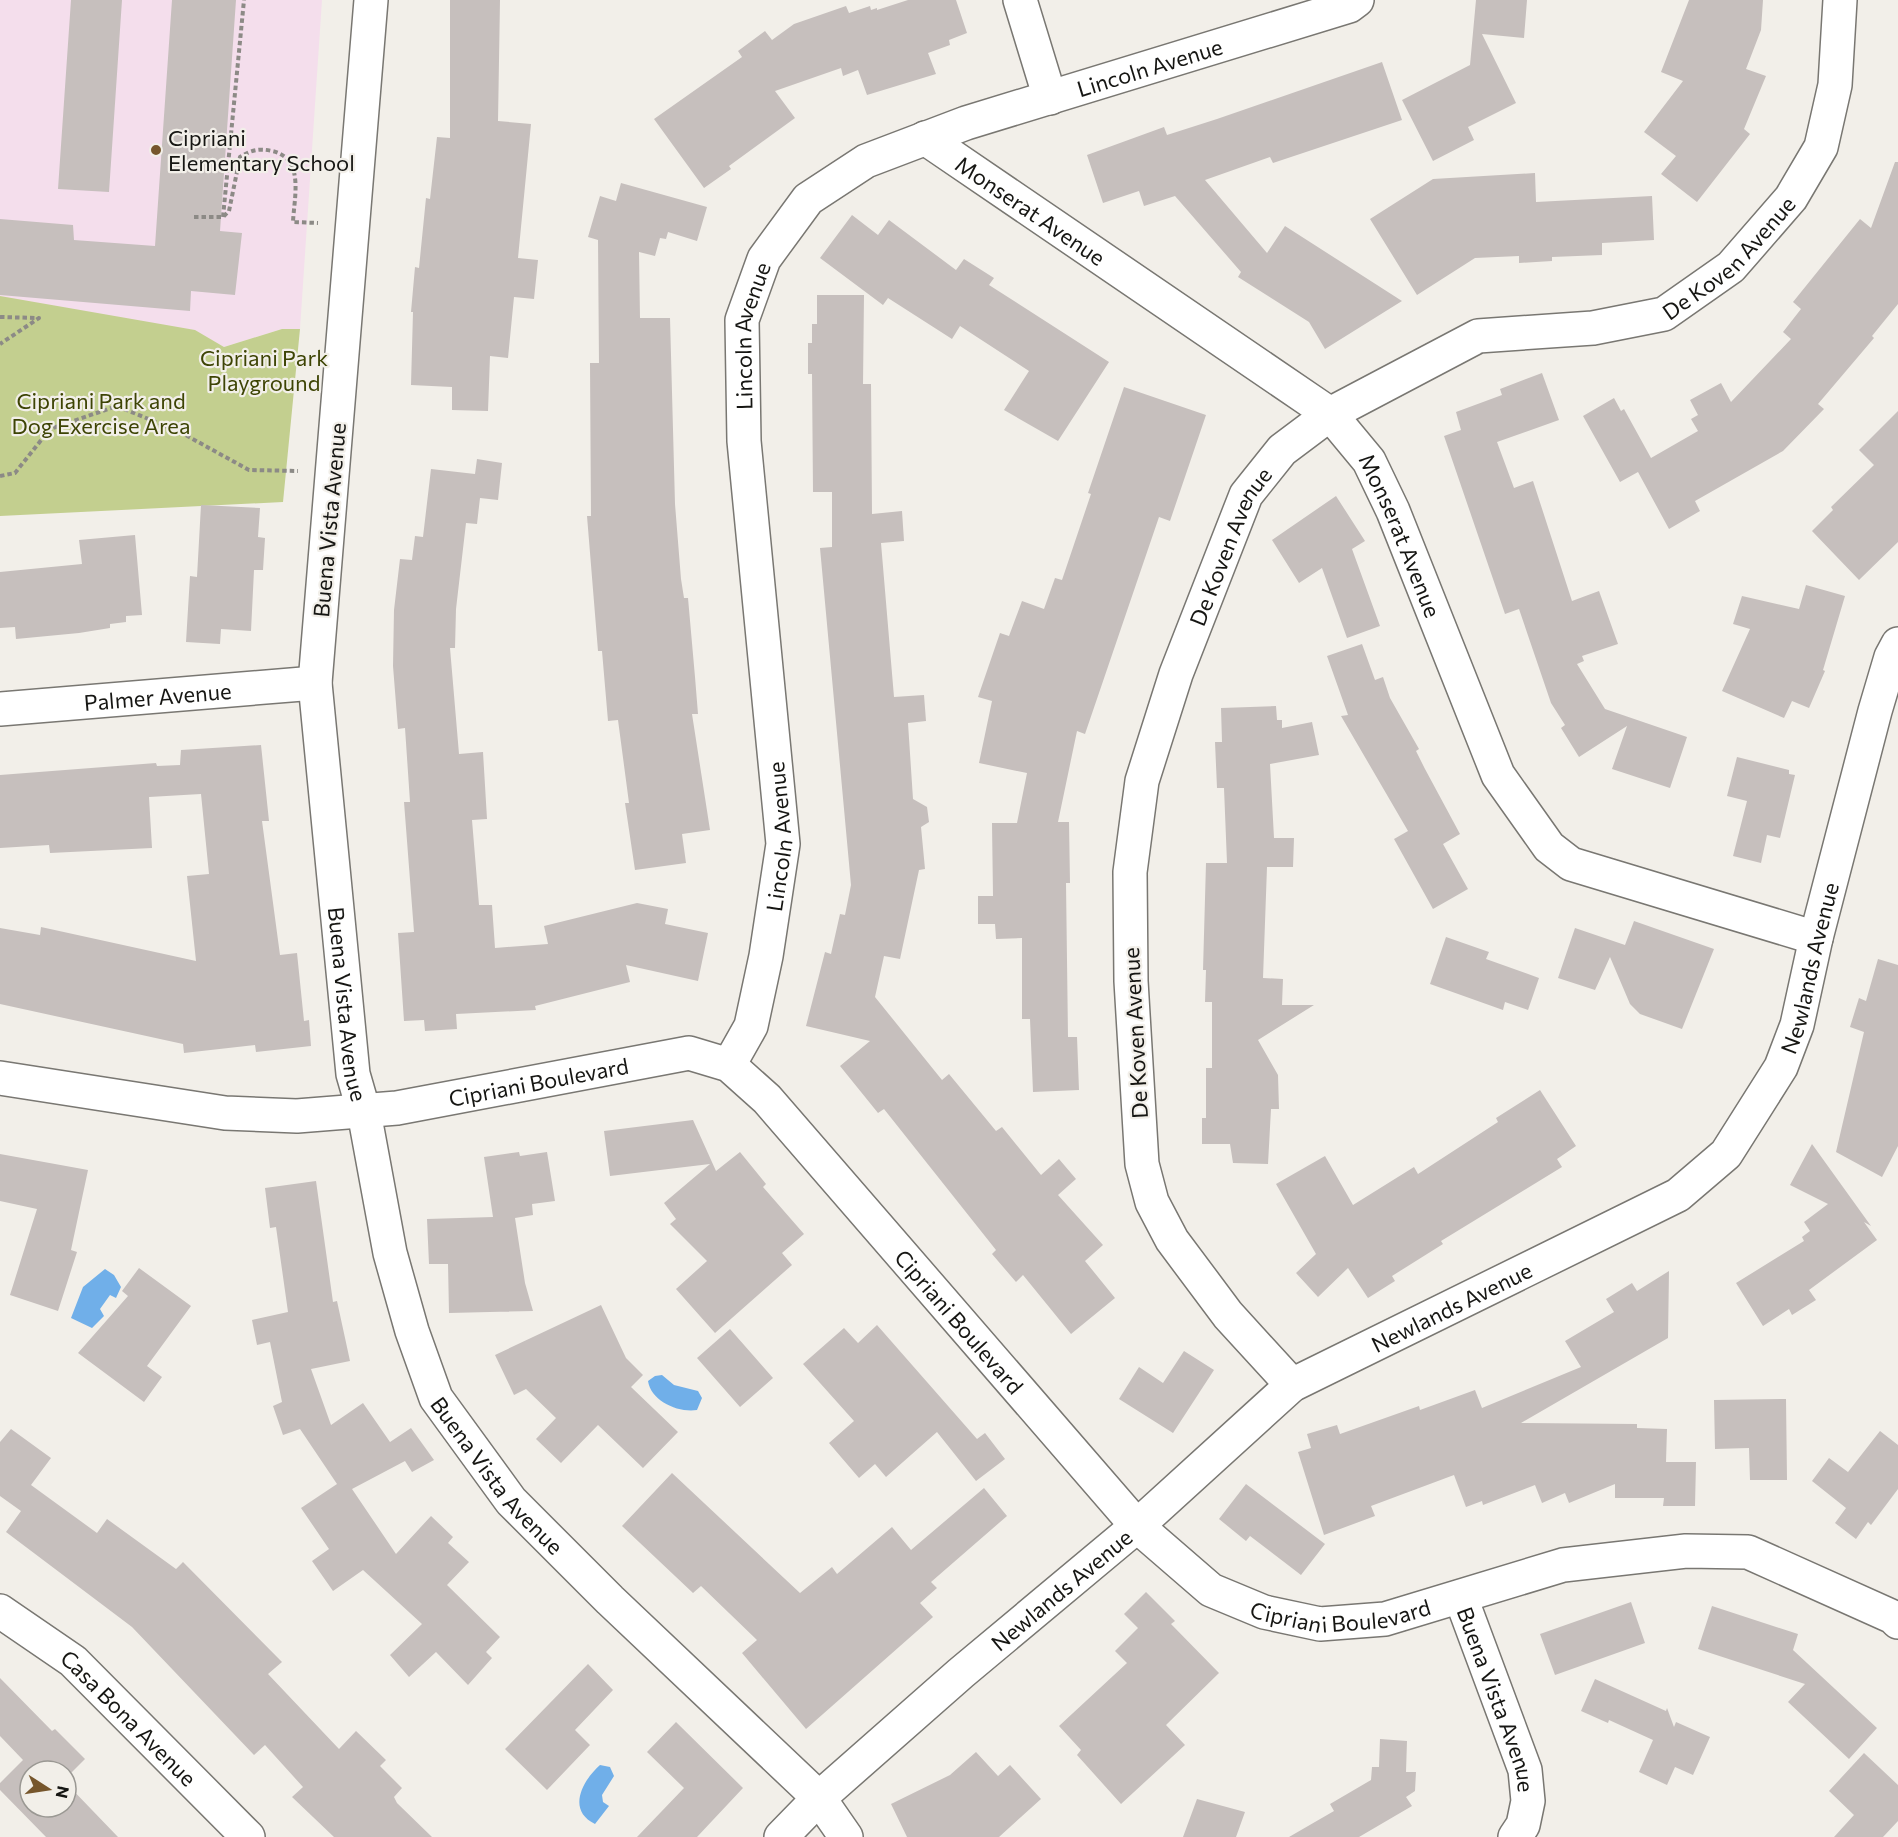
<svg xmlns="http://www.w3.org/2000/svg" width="1898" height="1837" font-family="Commissioner,sans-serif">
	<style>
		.education { fill: #f4deec }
		.green { fill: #c3cf8f }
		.water { fill: #70afe9 }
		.building { fill: #c6bfbd }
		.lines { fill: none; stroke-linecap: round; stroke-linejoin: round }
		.minor-casing { stroke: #797772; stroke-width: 36 }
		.path { stroke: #8c8a86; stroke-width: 4; stroke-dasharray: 4.5 3; stroke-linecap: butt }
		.minor { stroke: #fff; stroke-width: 33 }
		.poi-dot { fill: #76562c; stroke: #f2efe9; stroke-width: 2 }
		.labels { text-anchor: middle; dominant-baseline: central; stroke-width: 4.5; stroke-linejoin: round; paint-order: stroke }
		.street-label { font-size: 22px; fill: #161613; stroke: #f2efe9 }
		.poi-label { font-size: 22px; fill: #161613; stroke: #f2efe9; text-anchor: start }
		.park-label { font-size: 22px; fill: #3d4404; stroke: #f2efe9 }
	</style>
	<rect width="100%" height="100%" fill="#f2efe9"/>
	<path class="education" d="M0,0H322L300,329H282L224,347L194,330L0,301Z"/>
	<path class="green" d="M0,296L195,330L224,347L282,329H300L283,502L0,516Z"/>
	<path class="water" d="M105,1269L114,1275L121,1287L116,1298L110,1295L100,1309L104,1316L92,1328L71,1318L83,1287Z
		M662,1375L674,1385L698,1391L702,1398L697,1410C678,1413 651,1401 648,1381L655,1376Z
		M600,1765L610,1767L614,1776L602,1795L603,1802L609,1806L595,1824C566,1810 583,1780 600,1765Z"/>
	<path class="building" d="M71,0H122L109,192L58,189Z
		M172,0H236L220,231L242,233L235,295L191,291L190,311L0,295V219L73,225L74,240L155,246Z
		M450,0H500L498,121L531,124L518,258L538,260L534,299L514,297L508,358L490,356L488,411L452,410V387L411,385L413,312H411L415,267L419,268L426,198L430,199L437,137L450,138Z
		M908,0H956L967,33L949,40L950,45L928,53L936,74L867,95L858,70L843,76L841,68L775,91L795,118L729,166L731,169L704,188L654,119L742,57L738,51L765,31L772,40L794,24L846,6L849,13L870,6L871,10L877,8V10Z
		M1476,0H1527L1524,38L1482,34L1516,103L1468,127L1474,140L1433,161L1402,100L1470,65Z
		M1689,0H1763L1761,30L1746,69L1766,76L1744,129L1750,134L1697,202L1661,174L1676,156L1644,132L1683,81L1661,72Z
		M1382,62L1402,120L1273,163L1270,157L1205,180L1267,253L1285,226L1402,301L1325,349L1309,322L1238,277L1241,272L1175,196L1144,206L1139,191L1103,203L1087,155L1164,127L1167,135L1217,119Z
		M1895,162H1898V304L1872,336L1874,338L1818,404L1824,409L1783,451L1695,501L1700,511L1669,529L1638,472L1620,482L1583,416L1614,398L1621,411L1624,409L1651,458L1698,431L1691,419L1698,415L1690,400L1721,383L1731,402L1791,339L1783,332L1801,309L1793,302L1860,219L1871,228Z
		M1535,173L1536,202L1652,196L1654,240L1602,243V255L1552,257V261L1519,263V256L1475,258L1417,295L1370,219L1433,179Z
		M621,183L707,207L697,241L668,232L666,239L660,238L655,256L639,252L640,318H670L675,504L681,579L684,598H688L695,677L698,714H692L710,830L682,834L686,863L635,870L625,803H629L618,720L608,721L602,651H598L587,516H591L590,363H599L598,240L588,237L600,196L616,201Z
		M852,215L878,235L889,220L956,270L964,259L994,278L989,285L1109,362L1058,441L1004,410L1029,371L960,326L952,339L888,298L883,305L820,258Z
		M817,295H864L863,384H871L872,514L902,511L904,541L881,543L894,697L924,695L926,721L908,723L913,799L927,807L929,822L921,827L925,869L919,870L900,959L884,956L875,997L942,1080L949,1074L996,1131L1002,1127L1041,1175L1059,1159L1076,1179L1058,1195L1103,1245L1085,1261L1115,1298L1071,1334L1023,1275L1016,1282L992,1254L996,1250L884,1109L878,1113L840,1066L870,1041L806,1026L825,952L831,954L840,914L845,915L851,885L820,548L832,547V492H813L812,374H808V343H812V324H817Z
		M1542,373L1559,420L1497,442L1514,488L1533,481L1572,601L1599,591L1618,644L1582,656L1584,661L1577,664L1605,709L1687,737L1670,788L1612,769L1627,726L1579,757L1561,728L1565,725L1551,703L1519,609L1505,614L1444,436L1461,430L1456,412L1502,395L1500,389Z
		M1124,387L1206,415L1170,521L1159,517L1085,734L1077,731L1058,822H1069L1070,883H1066L1068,1037H1077L1079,1090L1033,1092L1030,1019H1022V938L996,939L995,924H978V896H993L992,823H1017L1027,773L979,763L992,701L978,697L1000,633L1009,636L1022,601L1044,609L1055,578L1062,580L1091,494L1088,493Z
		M1898,411V542L1859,580L1812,531L1833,510L1831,507L1874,465L1859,450Z
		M477,459L502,463L498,500L480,498L477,524L466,523L456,609L455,648H450L459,754L483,752L487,819L472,820L479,905H492L495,948L548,944L544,926L637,903L668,909L665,924L708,933L698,981L626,965L630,982L535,1006L536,1010L456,1014L457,1029L425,1031L424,1020L404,1021L398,933L414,932L404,802H410L405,728L398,729L393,666L394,610L400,559L412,560L415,536L423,537L431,469L475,474Z
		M1336,496L1365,541L1352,549L1380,626L1347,638L1322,568L1299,583L1272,540Z
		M201,505L260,508L258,537L265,538L263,570H254L251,631L221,629L220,644L186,642L190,576L197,577Z
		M135,535L142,615L126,616V622L110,624V628L79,633L16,639L15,627L0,628V572L82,564L79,540Z
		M1806,585L1845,596L1823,670L1825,671L1809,708L1792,701L1784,718L1722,691L1750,629L1733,624L1742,596L1799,609Z
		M1362,644L1375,680L1383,677L1390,698L1419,749L1416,751L1425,769L1460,834L1443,844L1468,889L1433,909L1394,839L1408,831L1341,716L1348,715L1327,656Z
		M1276,706L1277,720H1282V728L1312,722L1319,755L1270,764L1274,838H1294L1293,867H1267L1263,978L1283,979L1282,1005H1314L1258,1040L1278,1075L1279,1109H1271L1268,1164L1233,1163L1230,1144H1202V1118H1206V1068H1212V1002H1205L1206,970H1203L1206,863H1227L1224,788H1217L1215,742H1222L1221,708Z
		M261,745L269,821H262L280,955L297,953L304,1021L309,1020L311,1046L256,1052L255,1045L184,1053L183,1044L0,1004V928L40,935L41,927L196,961L187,876L209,874L201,794L149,797L152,848L50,853L49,845L0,848V775L156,763L157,766L180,765L181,750Z
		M1737,757L1789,770V774L1795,775L1780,838L1767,835L1761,863L1733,856L1747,801L1727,796Z
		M1634,921L1714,949L1682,1029L1640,1014L1630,1004L1610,957L1595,990L1558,978L1575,928L1625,945Z
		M1446,937L1489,952L1486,959L1539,978L1528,1010L1505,1002L1503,1010L1430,984Z
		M1878,959L1898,965V1146L1882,1177L1836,1152L1864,1032L1850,1027L1859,998L1866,1001Z
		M1540,1090L1576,1146L1557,1159L1562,1167L1441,1241L1443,1244L1392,1276L1395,1281L1368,1298L1348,1268L1318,1297L1296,1273L1316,1254L1276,1184L1325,1156L1353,1205L1414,1167L1418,1174L1498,1122L1496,1118Z
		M693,1120L716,1171L740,1152L766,1184L763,1187L804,1234L782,1253L792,1265L715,1333L676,1289L707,1261L670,1224L676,1219L664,1203L710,1164L610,1176L604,1131Z
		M1812,1144L1871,1226L1864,1222L1877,1240L1809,1290L1816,1300L1792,1315L1789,1309L1763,1326L1736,1283L1804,1241L1802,1237L1810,1231L1804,1222L1828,1204L1790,1185Z
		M519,1152L520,1156L547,1152L555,1201L532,1204L533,1215L515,1218L525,1283L533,1311L449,1313L448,1264H429L427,1219L493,1217L484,1157Z
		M0,1154L88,1170L71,1250L77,1252L58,1311L10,1295L37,1209L0,1201Z
		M316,1181L333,1302L337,1301L350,1361L311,1369L331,1425L363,1403L390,1442L411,1428L434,1460L412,1472L405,1461L352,1489L396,1554L431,1516L453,1537L448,1543L469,1562L447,1585L500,1637L486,1652L492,1658L468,1685L436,1652L409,1677L390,1655L422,1624L363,1570L333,1591L312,1561L329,1549L301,1508L337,1484L300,1429L283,1435L273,1406L282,1402L270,1342L257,1345L252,1320L288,1312L276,1227L270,1228L265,1188Z
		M139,1268L191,1306L147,1366L162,1377L144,1402L78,1353L128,1296L122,1291Z
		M1669,1271L1668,1338L1521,1423L1637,1424V1428L1667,1429L1666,1462H1696L1695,1506H1663L1664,1498H1615V1484L1569,1503L1565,1493L1542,1503L1535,1485L1483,1505L1482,1501L1466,1507L1454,1475L1371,1506L1375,1516L1324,1535L1298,1452L1311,1448L1307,1434L1337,1425L1340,1434L1419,1406L1420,1410L1475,1390L1482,1408L1581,1367L1565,1341L1614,1312L1606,1299L1632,1283L1637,1291Z
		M601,1305L626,1358L643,1375L631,1387L678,1432L643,1468L598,1425L561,1463L536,1439L556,1418L526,1389L514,1395L495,1355Z
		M877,1325L977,1439L985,1433L1005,1459L976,1481L937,1432L886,1477L875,1464L859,1478L829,1443L854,1421L803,1364L844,1328L858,1343Z
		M730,1329L773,1378L740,1407L697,1358Z
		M1184,1351L1214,1370L1173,1433L1119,1399L1139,1367L1163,1383Z
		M1786,1399L1787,1480H1750L1749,1448L1715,1449L1714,1400Z
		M11,1429L51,1458L31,1485L97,1533L107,1519L176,1569L183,1562L282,1662L268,1674L339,1749L356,1731L386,1760L380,1766L402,1788L394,1797L397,1803L432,1837H334L292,1797L303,1787L265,1745L254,1755L132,1627L6,1532L21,1511L0,1496V1442Z
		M1880,1431L1898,1445V1489L1871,1525L1868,1522L1856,1539L1835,1523L1846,1508L1812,1481L1829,1458L1848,1472Z
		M672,1473L800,1593L832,1567L837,1574L892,1527L911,1550L984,1488L1007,1516L931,1582L937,1588L920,1603L933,1617L806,1729L742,1653L757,1640L701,1586L693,1593L622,1526Z
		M1246,1484L1325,1544L1301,1575L1250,1536L1246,1541L1219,1519Z
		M1146,1592L1175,1621L1171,1624L1219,1673L1166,1725L1185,1745L1121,1804L1077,1755L1081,1750L1059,1726L1127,1663L1115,1651L1138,1628L1124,1614Z
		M1631,1602L1645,1643L1555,1675L1540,1634Z
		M1712,1606L1798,1634L1793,1650L1877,1728L1849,1759L1788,1702L1805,1684L1698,1649Z
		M588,1664L613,1690L575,1730L590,1745L547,1790L505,1749Z
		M0,1678L52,1731L55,1729L85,1759L66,1778V1771H30V1807H66V1783L118,1837H46L0,1790V1783L23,1760L0,1736Z
		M1595,1679L1666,1711L1667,1708L1674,1727L1676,1722L1710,1737L1693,1775L1675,1767L1667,1785L1639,1772L1653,1740L1609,1720L1608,1723L1581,1711Z
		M676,1722L743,1788L697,1837H637L684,1788L647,1752Z
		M1380,1739L1407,1741L1406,1772H1416L1415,1791L1406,1797L1412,1806L1359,1837H1289L1334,1811L1330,1804L1371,1780L1372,1767H1379Z
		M976,1752L998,1776L1010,1765L1041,1799L999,1837H907L891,1804L950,1775Z
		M1864,1753L1898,1785V1821L1883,1837H1834L1854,1815L1829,1791Z
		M1197,1799L1245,1812L1236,1837H1183Z"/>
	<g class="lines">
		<defs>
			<g id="minor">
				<path id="s1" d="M371,0L315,683L353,1074L364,1112L390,1253L412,1331L436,1398L511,1501L610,1600L819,1798L846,1837"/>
				<path d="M1020,0L1050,98"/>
				<path id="s2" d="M925,138L1330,414L1369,461L1393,511L1498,775L1549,847L1571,864L1816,938"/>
				<path id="s3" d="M0,709L315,683"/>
				<path id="s4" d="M729,1065L751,1026L766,956L783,844L744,441L742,320L764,259L808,199L866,161L966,123L1349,6L1357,0"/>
				<path id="s5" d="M0,1078L225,1113L297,1116L397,1108L689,1053L729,1065L767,1099L1137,1526L1211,1590L1264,1612L1320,1624L1385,1619L1563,1565L1686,1551L1748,1552L1893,1617L1898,1622"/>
				<path id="s6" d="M1292,1385L1228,1315L1172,1240L1152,1202L1142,1164L1131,981L1130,872L1142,781L1176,674L1246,495L1282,450L1330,414L1478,336L1593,328L1664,314L1731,267L1791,198L1821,147L1835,85L1840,0"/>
				<path id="s7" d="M1461,1598L1525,1770L1528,1801L1523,1825L1515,1837"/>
				<path id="s8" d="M0,1611L73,1661L248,1837"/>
				<path id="s9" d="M781,1837L819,1798L961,1673L1137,1526L1292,1385L1678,1195L1726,1154L1781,1067L1797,1025L1816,938L1875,711L1891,657L1898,644"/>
			</g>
		</defs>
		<use href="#minor" class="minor-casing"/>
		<path class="path" d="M194,217H223L229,211L240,157C251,150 260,148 272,151C305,158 294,198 293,222L318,223
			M223,217L244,0
			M0,317L39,318L0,344
			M0,476L15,473L50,429L117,406L180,432L249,470L298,471"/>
		<use href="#minor" class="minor"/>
	</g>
	<circle class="poi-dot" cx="156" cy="150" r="6"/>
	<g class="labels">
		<g class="street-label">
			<text stroke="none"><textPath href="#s4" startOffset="1263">Lincoln Avenue</textPath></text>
			<text stroke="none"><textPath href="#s2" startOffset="128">Monserat Avenue</textPath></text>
			<text stroke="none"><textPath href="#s6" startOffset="1518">De Koven Avenue</textPath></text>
			<text stroke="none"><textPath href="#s4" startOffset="741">Lincoln Avenue</textPath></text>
			<text transform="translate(329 520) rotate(-85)">Buena Vista Avenue</text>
			<text stroke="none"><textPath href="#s2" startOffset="632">Monserat Avenue</textPath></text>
			<text stroke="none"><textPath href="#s6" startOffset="906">De Koven Avenue</textPath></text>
			<text stroke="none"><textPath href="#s3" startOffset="158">Palmer Avenue</textPath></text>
			<text stroke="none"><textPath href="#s4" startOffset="237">Lincoln Avenue</textPath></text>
			<text stroke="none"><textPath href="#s9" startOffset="1382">Newlands Avenue</textPath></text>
			<text stroke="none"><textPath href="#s1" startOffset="1008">Buena Vista Avenue</textPath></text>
			<text transform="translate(1135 1033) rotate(-93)">De Koven Avenue</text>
			<text stroke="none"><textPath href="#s5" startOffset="544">Cipriani Boulevard</textPath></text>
			<text stroke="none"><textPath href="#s9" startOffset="860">Newlands Avenue</textPath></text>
			<text stroke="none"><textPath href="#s5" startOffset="1084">Cipriani Boulevard</textPath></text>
			<text stroke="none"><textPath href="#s1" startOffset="1512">Buena Vista Avenue</textPath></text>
			<text stroke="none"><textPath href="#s9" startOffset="374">Newlands Avenue</textPath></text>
			<text stroke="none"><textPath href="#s5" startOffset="1588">Cipriani Boulevard</textPath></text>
			<text stroke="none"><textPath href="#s7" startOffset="108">Buena Vista Avenue</textPath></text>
			<text stroke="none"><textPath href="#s8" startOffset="168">Casa Bona Avenue</textPath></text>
		</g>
		<g class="poi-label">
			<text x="168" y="137">Cipriani<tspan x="168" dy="25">Elementary School</tspan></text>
		</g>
		<g class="park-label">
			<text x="264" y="357">Cipriani Park<tspan x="264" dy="25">Playground</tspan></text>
			<text x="101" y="400">Cipriani Park and<tspan x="101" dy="25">Dog Exercise Area</tspan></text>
		</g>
	</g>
	<g transform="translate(48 1789) rotate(102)"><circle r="28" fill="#f2efe9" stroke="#9a9893" stroke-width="1.5"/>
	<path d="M0-4.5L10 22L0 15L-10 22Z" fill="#76562c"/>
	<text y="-9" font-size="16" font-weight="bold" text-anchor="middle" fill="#161613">N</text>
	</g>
</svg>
